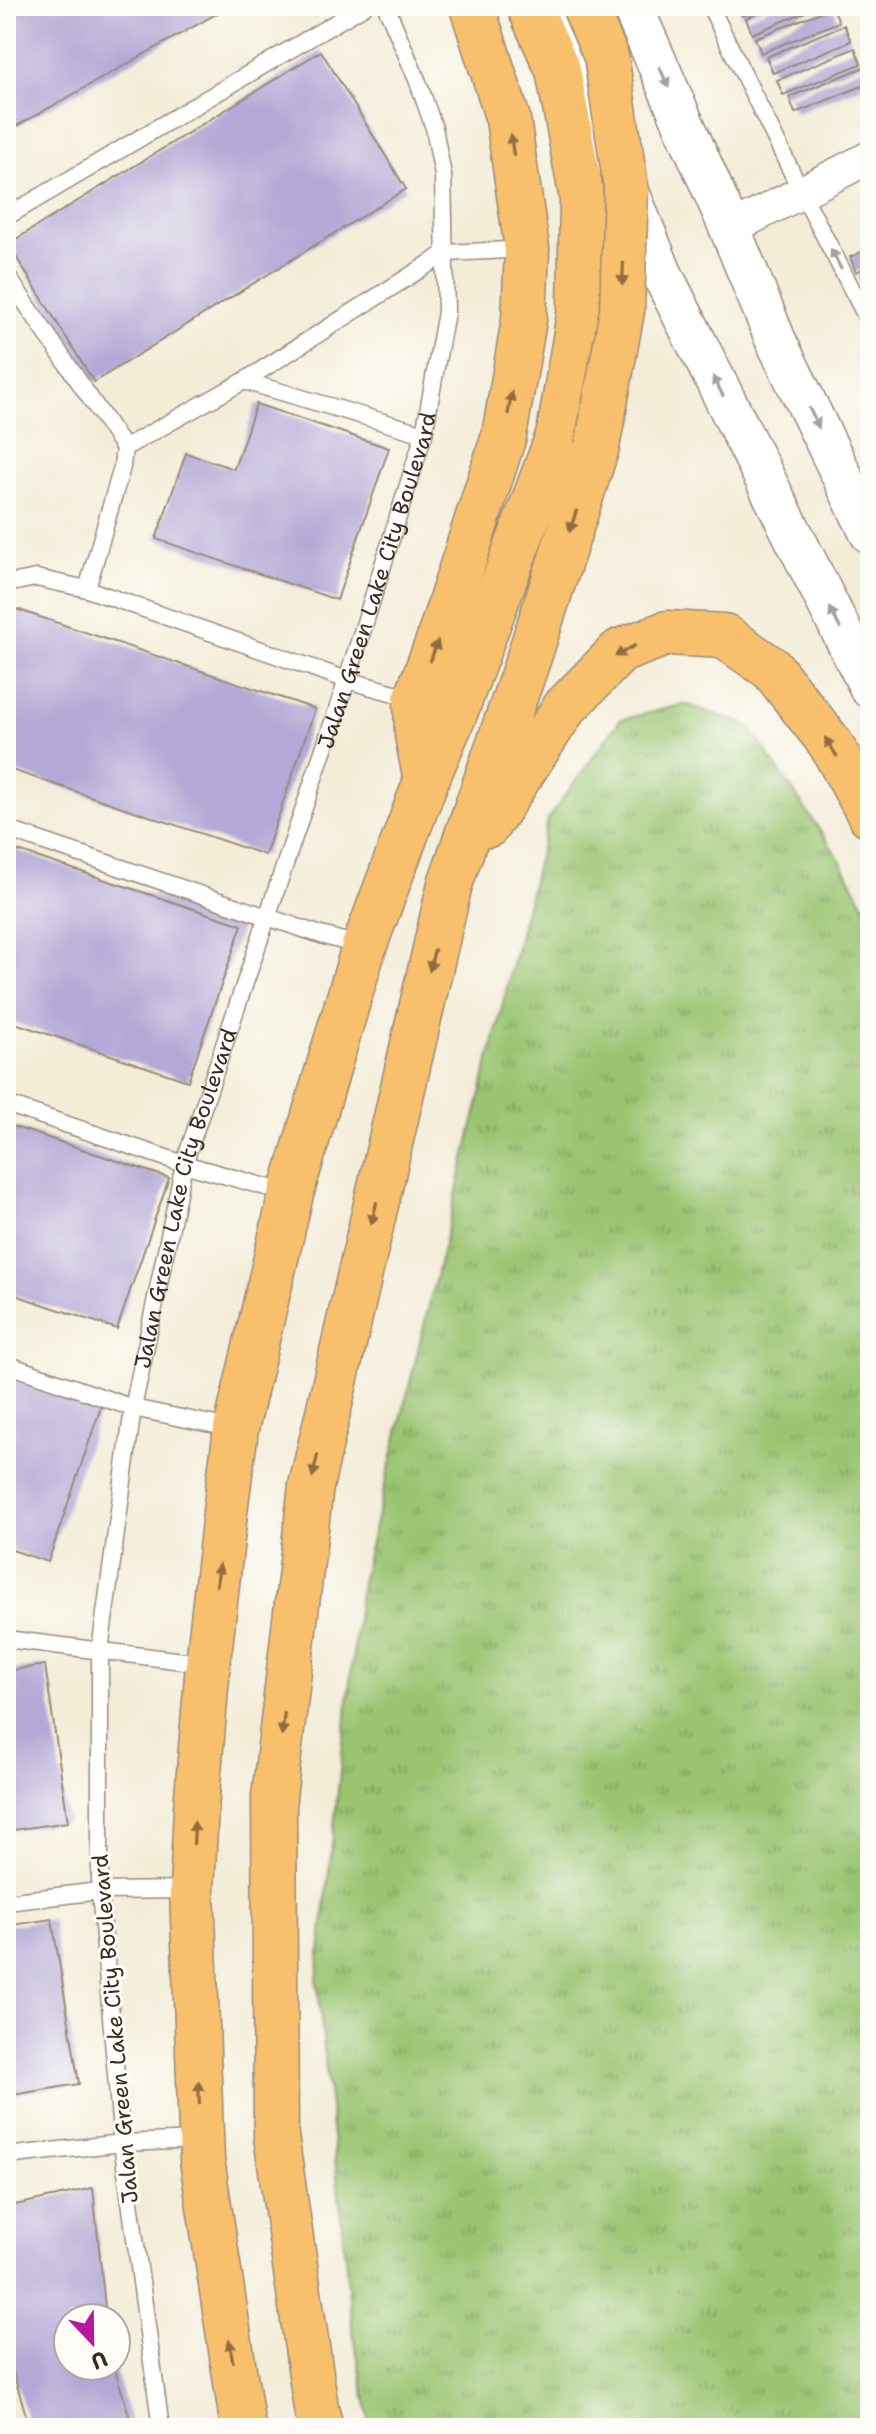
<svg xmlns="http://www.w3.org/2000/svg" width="876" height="2434" font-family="'Shantell Sans',sans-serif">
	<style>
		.grass { fill: url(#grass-tufts); stroke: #6a7748; stroke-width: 2 }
		.building { fill: #b3a8d6 }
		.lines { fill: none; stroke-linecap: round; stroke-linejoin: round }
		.service-casing { stroke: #978b7a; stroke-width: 19 }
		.minor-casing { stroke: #978b7a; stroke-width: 35 }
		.tertiary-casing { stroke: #978b7a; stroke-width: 43 }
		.primary-casing { stroke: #978b7a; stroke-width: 47 }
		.service { stroke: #fff; stroke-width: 16 }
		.minor { stroke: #fff; stroke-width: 32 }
		.tertiary { stroke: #fff; stroke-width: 40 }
		.primary { stroke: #f8bf6c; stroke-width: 44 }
		.primary-bridge-casing { stroke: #978b7a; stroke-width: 47; stroke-linecap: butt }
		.primary-bridge { stroke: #f8bf6c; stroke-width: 44 }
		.oneway { fill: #a79f9a }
		.oneway2 { fill: #906d41 }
		.labels { text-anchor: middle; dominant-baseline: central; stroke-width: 6; stroke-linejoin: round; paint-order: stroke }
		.street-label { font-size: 22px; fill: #3b2a1e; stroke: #fdfcf7 }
	</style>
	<defs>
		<pattern id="grass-tufts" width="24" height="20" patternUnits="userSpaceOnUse" patternTransform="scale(2)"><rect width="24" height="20" fill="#9ac471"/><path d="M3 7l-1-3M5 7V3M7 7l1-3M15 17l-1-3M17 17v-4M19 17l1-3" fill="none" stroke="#7f9f5c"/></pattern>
	</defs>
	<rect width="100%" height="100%" fill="#fdfcf7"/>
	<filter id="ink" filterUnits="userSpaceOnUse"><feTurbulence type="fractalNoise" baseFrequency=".0125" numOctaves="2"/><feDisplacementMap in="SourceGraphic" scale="16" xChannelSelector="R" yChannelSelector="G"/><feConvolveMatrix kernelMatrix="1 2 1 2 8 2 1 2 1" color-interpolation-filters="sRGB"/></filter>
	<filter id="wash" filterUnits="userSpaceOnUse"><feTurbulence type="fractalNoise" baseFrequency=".006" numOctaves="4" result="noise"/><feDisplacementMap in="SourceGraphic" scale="32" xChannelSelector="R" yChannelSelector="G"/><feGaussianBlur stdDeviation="1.8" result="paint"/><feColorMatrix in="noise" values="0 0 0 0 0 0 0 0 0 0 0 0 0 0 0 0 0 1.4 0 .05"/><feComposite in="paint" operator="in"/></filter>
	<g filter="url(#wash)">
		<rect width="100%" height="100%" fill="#f3ecd7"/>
		<path class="grass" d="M685,704L748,725L840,860L870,916V2428H371L352,2326L317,1979L361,1583L548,819L620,720Z"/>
		<g id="blocks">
			<path class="building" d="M6,6H230L6,132Z
				M738,6H767L742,16Z
				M775,6H820L752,34L746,18Z
				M833,7L839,22L761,53L755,38Z
				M844,25L851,41L773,73L766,57Z
				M855,48L861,64L783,95L777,80Z
				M321,51L406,189L94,382L8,244Z
				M867,66L870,83L795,113L789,97Z
				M870,248V266L856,272L850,257Z
				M870,271V289L866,291L860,275Z
				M256,404L389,448L337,600L156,539L186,453L234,469Z
				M7,606L315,709L265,855L6,768Z
				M6,847L242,925L188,1081L6,1020Z
				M6,1124L169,1178L117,1329L6,1292Z
				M6,1372L102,1404L48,1562L6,1548Z
				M45,1665L68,1822L6,1831V1671Z
				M52,1919L79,2084L6,2096V1926Z
				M93,2188L106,2318H68V2366H114L133,2428H30L6,2349V2207Z"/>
		</g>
	</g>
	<g filter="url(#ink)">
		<use href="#blocks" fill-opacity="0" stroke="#978b7a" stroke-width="2"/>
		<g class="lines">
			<defs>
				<g id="service">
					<path d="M710,6L802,193L870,324"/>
					<path d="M6,217L364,6"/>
					<path d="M6,274L124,448L122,467L87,589"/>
					<path d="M244,381L424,434"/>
					<path d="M124,448L244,381L446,253L527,249"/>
					<path d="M6,584L36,578L87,589L347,680L416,699"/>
					<path d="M6,829L321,935L361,946"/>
					<path d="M6,1104L184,1164L291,1194"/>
					<path d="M6,1364L133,1408L235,1429"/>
					<path d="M6,1639L207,1664"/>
					<path d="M6,1902L100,1891L192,1890"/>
					<path d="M6,2156L122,2143L200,2140"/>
					<path id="s1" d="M161,2428L122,2143L100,1891V1650L133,1408L184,1164L347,680L424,434L436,367L446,312L443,175L434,128L418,82L386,6"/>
				</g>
				<path id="minor" d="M730,229L870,157"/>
				<path id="tertiary" d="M554,6L662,274L870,688
					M632,6L730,229L776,341L870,533"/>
				<path id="primary" d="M426,781L417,735L416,699L437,644L504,436L524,320L527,249L508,119L472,6
					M488,825L565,707L620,651L667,633L724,636L772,669L830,743L870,815
					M243,2428L202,2160L192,1890L196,1808L208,1664L226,1504L236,1429L291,1194L364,947L426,781L455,713L559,433L580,309L582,199L558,70L529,6
					M321,2428L316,2408L276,2136L274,1797L311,1486L450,884L529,657L597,447"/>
			</defs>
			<use href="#service" class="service-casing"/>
			<use href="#minor" class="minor-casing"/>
			<use href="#tertiary" class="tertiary-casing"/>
			<use href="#primary" class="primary-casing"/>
			<use href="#service" class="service"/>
			<use href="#minor" class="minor"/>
			<use href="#tertiary" class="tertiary"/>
			<use href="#primary" class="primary"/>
			<defs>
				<path id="primary-bridge" d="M584,6L606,56L626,187L622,311L597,447"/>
			</defs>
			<use href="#primary-bridge" class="primary-bridge-casing"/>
			<use href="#primary-bridge" class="primary-bridge"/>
		</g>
		<defs><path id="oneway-solid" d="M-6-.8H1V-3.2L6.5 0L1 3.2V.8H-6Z" transform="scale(2)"/></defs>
		<g class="oneway">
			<use href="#oneway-solid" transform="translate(664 77) rotate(66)"/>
			<use href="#oneway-solid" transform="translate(836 259) rotate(-117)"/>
			<use href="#oneway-solid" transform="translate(718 386) rotate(-117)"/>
			<use href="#oneway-solid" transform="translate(814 418) rotate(64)"/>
			<use href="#oneway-solid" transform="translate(835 618) rotate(-117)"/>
		</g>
		<g class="oneway2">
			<use href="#oneway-solid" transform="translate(512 145) rotate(-99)"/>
			<use href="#oneway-solid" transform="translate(623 274) rotate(92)"/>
			<use href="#oneway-solid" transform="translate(510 403) rotate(-80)"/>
			<use href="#oneway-solid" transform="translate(573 521) rotate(108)"/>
			<use href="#oneway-solid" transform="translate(434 651) rotate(-70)"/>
			<use href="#oneway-solid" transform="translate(625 651) rotate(151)"/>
			<use href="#oneway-solid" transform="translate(831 747) rotate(-122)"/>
			<use href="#oneway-solid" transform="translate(432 960) rotate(103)"/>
			<use href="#oneway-solid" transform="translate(374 1213) rotate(103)"/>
			<use href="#oneway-solid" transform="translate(315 1466) rotate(103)"/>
			<use href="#oneway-solid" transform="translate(218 1575) rotate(-83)"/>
			<use href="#oneway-solid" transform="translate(283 1724) rotate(97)"/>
			<use href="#oneway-solid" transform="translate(194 1833) rotate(-88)"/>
			<use href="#oneway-solid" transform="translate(199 2093) rotate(-92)"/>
			<use href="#oneway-solid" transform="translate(231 2351) rotate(-99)"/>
		</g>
	</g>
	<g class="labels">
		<g class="street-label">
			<text stroke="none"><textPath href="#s1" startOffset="1890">Jalan Green Lake City Boulevard</textPath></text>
			<text stroke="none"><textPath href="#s1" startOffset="1242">Jalan Green Lake City Boulevard</textPath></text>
			<text transform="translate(115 2029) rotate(-95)">Jalan Green Lake City Boulevard</text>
		</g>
	</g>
	<rect width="876" height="2434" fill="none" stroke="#fdfcf7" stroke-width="32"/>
	<g transform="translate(92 2342) rotate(158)"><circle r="38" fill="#fdfcf7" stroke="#afa8a0" stroke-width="2"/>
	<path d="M0-6L14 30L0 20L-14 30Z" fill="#b5179e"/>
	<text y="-12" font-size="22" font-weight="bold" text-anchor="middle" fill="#3b2a1e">U</text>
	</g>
</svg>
